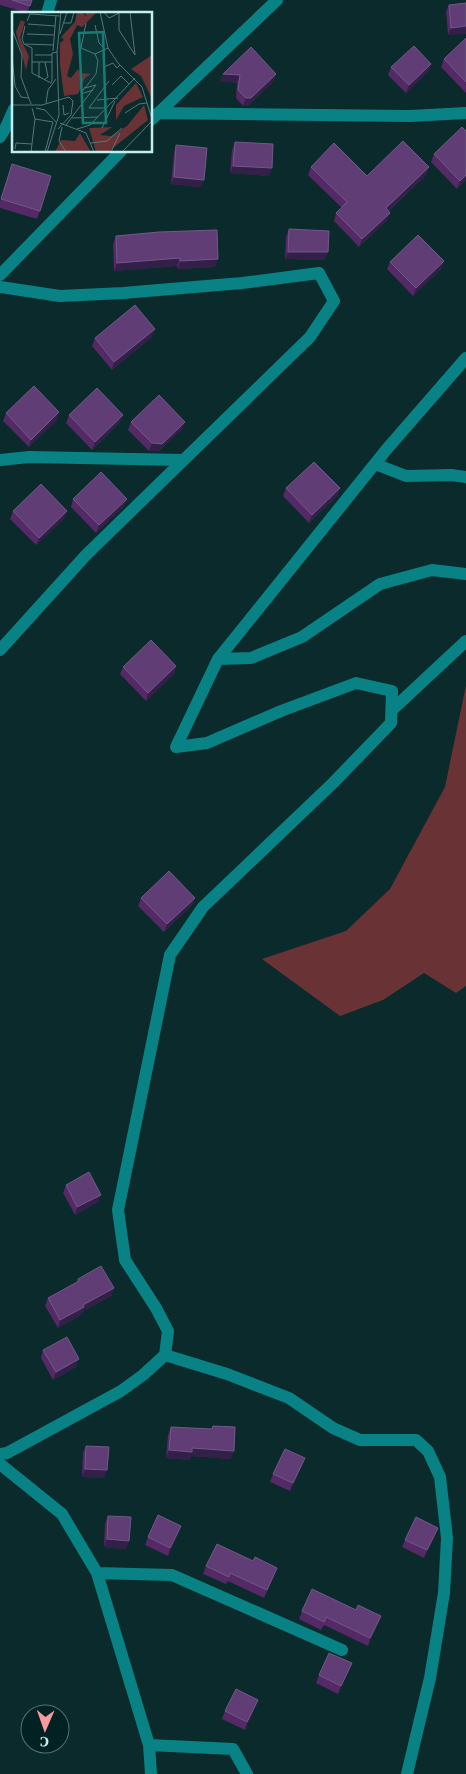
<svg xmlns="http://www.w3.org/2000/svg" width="466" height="1774" font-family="'Source Serif 4',serif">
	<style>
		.green { fill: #693336 }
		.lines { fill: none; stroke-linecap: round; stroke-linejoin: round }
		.minor { stroke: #098285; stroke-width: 12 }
		.wall { fill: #552866 }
		.shaded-wall { fill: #322048 }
		.building { fill: #613d75; stroke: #705988 }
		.inset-road { fill: none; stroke: #537879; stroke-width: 1 }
		.view { fill: #187c74; fill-opacity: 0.15; stroke: #187c74; stroke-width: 2.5 }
		.inset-edge { fill: none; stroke: #c1eeef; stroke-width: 2.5 }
	</style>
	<rect width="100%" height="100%" fill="#0a2a2b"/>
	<path class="green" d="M466,685V986L456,993L424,973L383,1000L340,1016L262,959L346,931L390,889L445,787Z"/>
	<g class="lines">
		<path class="minor" d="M47,14L51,0
			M158,113L410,116L466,113
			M151,120L277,0
			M0,137L6,127L14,109
			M0,275L121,151
			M0,287L60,296L123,293L242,283L319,273L334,301L310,337L86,555L0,650
			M0,460L29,457L183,460
			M375,464L406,476L451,475L466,477
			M218,659L251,658L302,637L380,584L432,570L466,574
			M392,710L466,641
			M165,1355L227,1374L289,1398L333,1428L360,1440H416L428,1451L440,1477L447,1538L444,1593L430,1678L407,1774
			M0,1454L7,1453L121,1391L143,1375L165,1355L168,1331L156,1308L125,1260L118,1210L170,955L203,907L333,783L391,723L392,691L356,683L281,711L207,743L176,747L218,659L386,450L466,358
			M0,1464L62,1514L97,1573L149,1745L151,1774
			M97,1573L172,1575L342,1650
			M149,1745L233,1749L247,1774"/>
	</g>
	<path class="wall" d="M0,0H32L27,13L0,5Z
		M466,3L448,35L446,12L449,5Z
		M466,38V93L441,67L444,59Z
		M431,64L428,72L406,93L388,75L391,67Z
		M223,74H276L273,82L248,106H243L236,98L237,83L220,81Z
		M466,131V180L457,189L431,162L434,154Z
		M235,142L269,176L230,173L232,150Z
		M176,145L201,187L171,184L174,153Z
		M12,164L40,211L37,219L0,208V202Z
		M311,167L367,176L426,175L389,211L390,213L387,220L359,247L334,221L336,213L342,208L308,175Z
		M289,229L325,260L285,259L286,237Z
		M116,236L215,267L178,269L177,266L114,271L113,244Z
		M444,261L441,269L413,296L387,269L390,262Z
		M152,337L112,370L92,346L95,338Z
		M6,413L57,420L29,447L3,421Z
		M69,415L120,422L92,450L66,423Z
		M131,422L182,429L159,451H149L128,430Z
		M286,488H340L337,496L309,523L283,496Z
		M73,499L124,506L96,533L71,507Z
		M13,511L64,519L36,545L10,519Z
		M176,666L174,674L146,701L120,674L123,667Z
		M141,898H195L192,905L164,932L138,906Z
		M66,1185L98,1202L75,1215L63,1193Z
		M78,1279L114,1288L111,1296L83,1311L81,1315L58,1328L45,1306L48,1298L76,1283Z
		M43,1350L76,1367L53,1380L41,1358Z
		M213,1426L231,1459L191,1456L189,1460L166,1458L168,1435L171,1427L211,1429Z
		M86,1446L105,1478L82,1477L83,1453Z
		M305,1458L290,1491L270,1482L273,1474Z
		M108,1516L126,1549L104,1547L105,1524Z
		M438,1528L424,1558L402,1547L405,1540Z
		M178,1534L168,1556L145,1545L148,1537Z
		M206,1566L274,1575L264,1598L228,1581L226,1584L203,1574Z
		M356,1610L381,1616L368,1646L324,1625L321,1630L299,1619L302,1611Z
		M352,1663L338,1694L316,1683L319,1675Z
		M255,1707L245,1730L222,1719L225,1711Z"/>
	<path class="shaded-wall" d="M466,26V34L448,35L451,28Z
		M431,64L428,72L406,93L409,85Z
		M223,74L240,75L237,83L220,81Z
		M276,74L273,82L248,106H243L246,98Z
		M233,166L272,168L269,176L230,173Z
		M429,167L426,175L383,216L386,208Z
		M466,175V180L457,189L460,181Z
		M174,177L204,180L201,187L171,184Z
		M390,213L387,220L359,247L362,239Z
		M288,252H328L325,260L285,259Z
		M180,258L177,266L114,271L117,263Z
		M218,259L215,267L178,269L180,261Z
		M444,261L441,269L413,296L416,288Z
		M155,329L152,337L112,370L114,362Z
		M59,412L57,420L29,447L31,440Z
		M123,415L120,422L92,450L95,442Z
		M185,422L182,429L159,451H149L152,443Z
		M340,488L337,496L309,523L312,515Z
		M127,499L124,506L96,533L99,525Z
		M67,511L64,519L36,545L39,538Z
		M176,666L174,674L146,701L148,693Z
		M195,898L192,905L164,932L167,924Z
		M101,1195L98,1202L75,1215L77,1207Z
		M114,1288L111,1296L83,1311L81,1315L58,1328L60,1320L83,1305Z
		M79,1359L76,1367L53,1380L56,1372Z
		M192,1448L234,1451L231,1459L191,1456L189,1460L166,1458L169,1450Z
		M305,1458L302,1466L290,1491L293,1483Z
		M85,1469L107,1470L105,1478L82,1477Z
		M181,1526L178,1534L168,1556L170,1548Z
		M438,1528L435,1536L424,1558L427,1550Z
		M107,1539L129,1541L126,1549L104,1547Z
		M381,1616L378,1623L368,1646L370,1638Z
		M352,1663L349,1671L338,1694L341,1686Z
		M258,1700L255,1707L245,1730L247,1722Z"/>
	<path class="building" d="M12,0H32L30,6Z
		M466,3V26L451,28L449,5Z
		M466,38V82L444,59Z
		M414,46L431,64L409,85L391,67Z
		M251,47L276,74L251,98H246L238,90L240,75L223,74Z
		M462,127L466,131V175L460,181L434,154Z
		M403,141L429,167L386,208L390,213L362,239L336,213L347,202L311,167L334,143L367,176Z
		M235,142L273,144L272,168L233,166Z
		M176,145L207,148L204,180L174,177Z
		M12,164L51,176L40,211L1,199Z
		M289,229L329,231L328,252H288Z
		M217,230L218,259L180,261V258L117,263L116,236L159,232Z
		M418,235L444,261L416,288L390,262Z
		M135,305L155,329L114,362L95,338Z
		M34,386L59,412L31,440L6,413Z
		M97,388L123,415L95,442L69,415Z
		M159,395L185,422L162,444L152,443L131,422Z
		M314,462L340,488L312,515L286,488Z
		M101,472L127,499L99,525L73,499Z
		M41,484L67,511L39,538L13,511Z
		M151,640L176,666L148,693L123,667Z
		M169,871L195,898L167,924L141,898Z
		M89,1172L101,1195L77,1207L66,1185Z
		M101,1266L114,1288L83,1305L84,1307L60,1320L48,1298L79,1281L78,1279Z
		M67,1337L79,1359L56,1372L43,1350Z
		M213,1426L235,1427L234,1451L192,1448V1452L169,1450L171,1427L212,1429Z
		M86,1446L109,1447L107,1470L85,1469Z
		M285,1449L305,1458L293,1483L273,1474Z
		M158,1515L181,1526L170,1548L148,1537Z
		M108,1516L131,1517L129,1541L107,1539Z
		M416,1517L438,1528L427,1550L405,1540Z
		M217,1544L253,1561L255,1557L277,1568L267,1590L230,1573L229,1577L206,1566Z
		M312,1589L356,1610L358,1605L381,1616L370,1638L326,1617L324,1622L302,1611Z
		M329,1653L352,1663L341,1686L319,1675Z
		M236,1689L258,1700L247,1722L225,1711Z"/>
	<g transform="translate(12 12)">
		<rect width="140" height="140" fill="#0a2a2b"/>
		<path d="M65,0H71L74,5V0L84,1L70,15L65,13L58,27L61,42L55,64L59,66L66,57L68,61L79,62L73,66L66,82L52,84L48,53V31L52,28L49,25L63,10ZM9,8L13,10L8,26L17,44L14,58L4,20ZM140,43V87L129,64L119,57ZM124,71L131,85L112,94L104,108V93ZM132,93L136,108L96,140H84L77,116L100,115L88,123L99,124L115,114ZM68,121L79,140H43L49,128L63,129Z" fill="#693336"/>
		<path class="inset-road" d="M88,0L96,36L106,51L130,75L140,107M92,0L97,6L107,1M107,0V18L123,43L118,0M15,9L18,2L48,4M52,11H59L62,0M74,11L69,36L83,42M16,12L43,14M83,13L87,31L92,36M13,14L10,27L12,32L20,36V50M0,17L10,43L9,65L19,92M15,22L42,23M48,22L55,0M13,32L41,33M41,39L44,3M23,43H40M0,44L3,74L9,85L17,86M40,50H20V61L39,71L40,69V41L45,40M92,55L101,51L105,56L108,53M27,66V50M32,68L36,65L33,50M100,73L109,64L117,72M73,75L69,82L81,78M85,88L106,86M34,91L36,78L44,67M0,93H30L57,85L61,89L59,103L46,117M51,93L52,103L57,101M24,96L33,98L44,110M94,96H77L97,69M113,101L127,92L135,91M60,106L86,105M23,107L41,110L33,140M48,111L74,121L82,140M54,113L84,73L73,76L84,62L86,49L83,42L96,36M50,115L47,129L54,140M90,116L103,89M65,117L78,113L123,66M79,131L95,129L110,116M3,137L4,131L20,132M19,140L23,107L20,96M35,140L47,103L45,40L49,0M99,140L108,121M110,140L140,109"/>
		<path class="view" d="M91,20L94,111H71L67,21Z"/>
		<rect width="140" height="140" class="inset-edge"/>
	</g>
	<g transform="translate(45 1729) rotate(182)"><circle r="24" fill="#012122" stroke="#4e7374"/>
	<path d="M0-4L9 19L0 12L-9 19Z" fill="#f59b9d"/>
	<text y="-8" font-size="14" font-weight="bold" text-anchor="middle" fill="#c1eeef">С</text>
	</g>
</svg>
